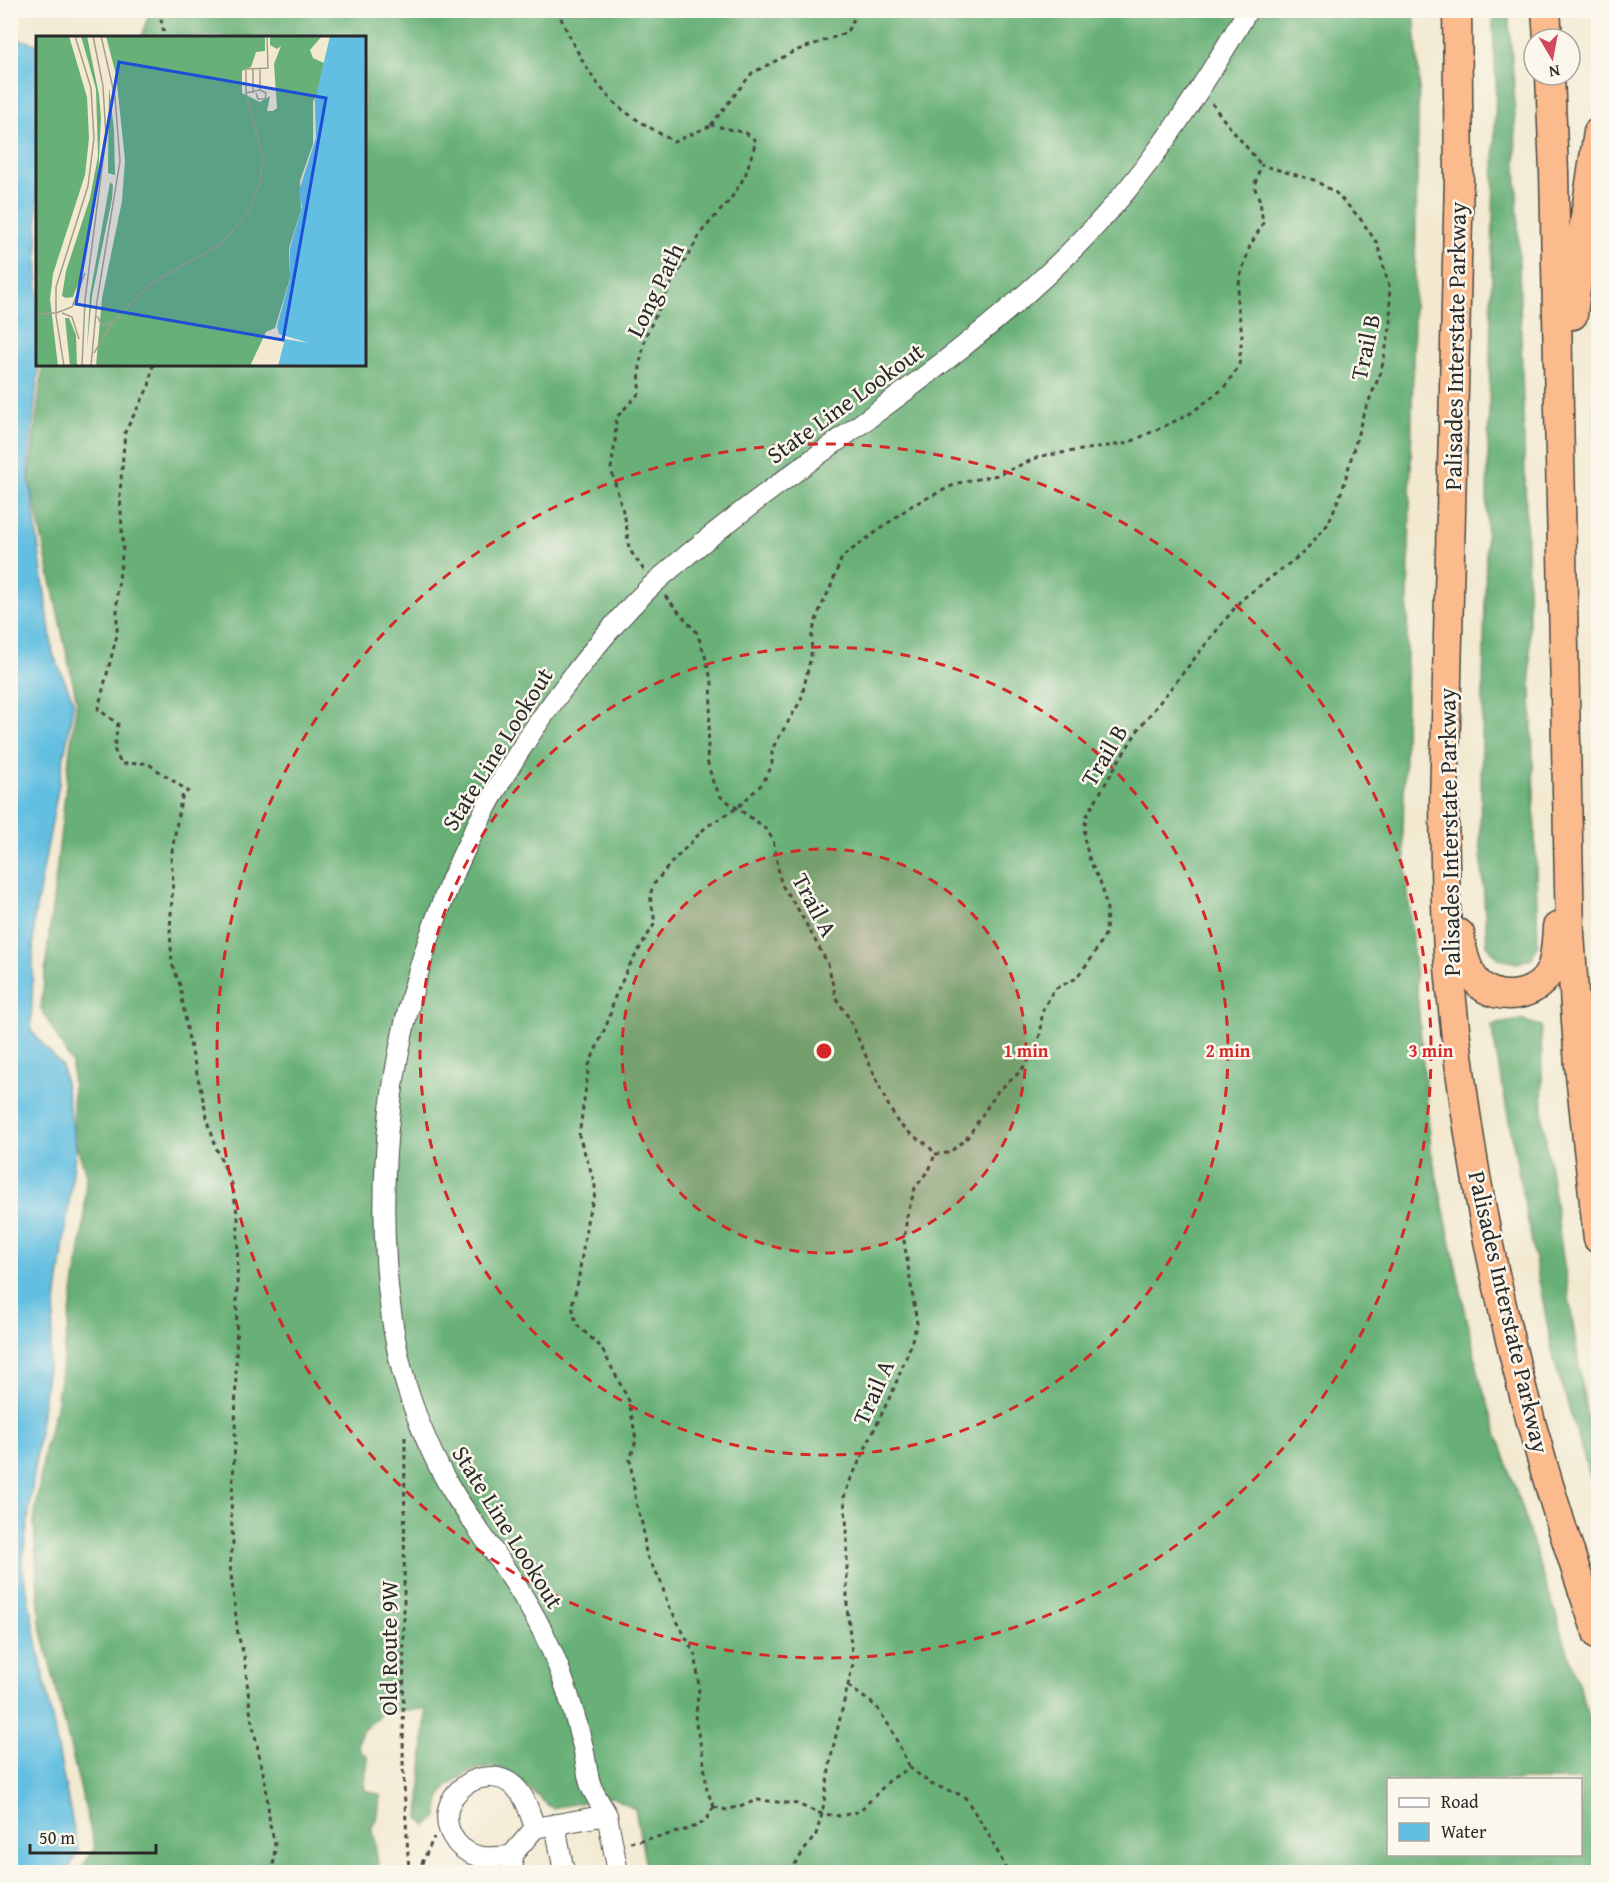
<svg xmlns="http://www.w3.org/2000/svg" width="1609" height="1883" font-family="'Gentium Book Plus',serif">
	<style>
		.forest { fill: #67b077; stroke: #496e51; stroke-width: 1.5; fill-rule: evenodd }
		.water { fill: #63bfe1; stroke: #477586; stroke-width: 1.5 }
		.lines { fill: none; stroke-linecap: round; stroke-linejoin: round }
		.minor-casing { stroke: #494844; stroke-width: 22 }
		.highway-casing { stroke: #494844; stroke-width: 31 }
		.path { stroke: #494844; stroke-width: 3; stroke-dasharray: 4.5 4.5; stroke-linecap: butt }
		.minor { stroke: #fff; stroke-width: 20 }
		.highway { stroke: #fbbb8c; stroke-width: 28 }
		.ring { fill: none; stroke: #d62828; stroke-width: 3; stroke-dasharray: 10 8 }
		.labels { text-anchor: middle; dominant-baseline: central; stroke-width: 5; stroke-linejoin: round; paint-order: stroke }
		.street-label { font-size: 24px; fill: #2b2b2b; stroke: #fbf7ec }
		.inset-road { fill: none; stroke: #a29d8e; stroke-width: 1.5 }
		.view { fill: #1d4ed8; fill-opacity: 0.15; stroke: #1d4ed8; stroke-width: 3 }
		.inset-edge { fill: none; stroke: #2b2b2b; stroke-width: 3 }
		.centre { fill: #d62828; stroke: #fbf7ec; stroke-width: 3 }
		.ring-label { font-size: 18px; text-anchor: middle; font-weight: bold; fill: #d62828; stroke: #fbf7ec; stroke-width: 5; stroke-linejoin: round; paint-order: stroke }
	</style>
	<rect width="100%" height="100%" fill="#fbf7ec"/>
	<filter id="ink" filterUnits="userSpaceOnUse"><feTurbulence type="fractalNoise" baseFrequency=".0167" numOctaves="2"/><feDisplacementMap in="SourceGraphic" scale="12" xChannelSelector="R" yChannelSelector="G"/><feConvolveMatrix kernelMatrix="1 2 1 2 8 2 1 2 1" color-interpolation-filters="sRGB"/></filter>
	<filter id="wash" filterUnits="userSpaceOnUse"><feTurbulence type="fractalNoise" baseFrequency=".008" numOctaves="4" result="noise"/><feDisplacementMap in="SourceGraphic" scale="24" xChannelSelector="R" yChannelSelector="G"/><feGaussianBlur stdDeviation="1.35" result="paint"/><feColorMatrix in="noise" values="0 0 0 0 0 0 0 0 0 0 0 0 0 0 0 0 0 1.4 0 .05"/><feComposite in="paint" operator="in"/></filter>
	<g filter="url(#wash)">
		<rect width="100%" height="100%" fill="#f2e9d0"/>
		<path class="forest" d="M1508,10L1514,84L1538,943L1532,958L1518,963L1499,959L1487,945L1480,835L1496,78L1492,11Z
			M150,11H1414L1419,79L1403,836L1431,1150L1480,1380L1598,1744V1872H647L635,1809L613,1797L552,1808C540,1799 515,1775 504,1770C484,1761 452,1777 442,1794C439,1802 438,1810 438,1817L427,1826L419,1818L426,1709L383,1712L362,1731L358,1744L360,1751L367,1756L368,1760L364,1789L380,1795V1797L378,1815L371,1829L374,1834L379,1872H79L95,1848L40,1623L34,1521L45,1447L55,1412L84,1222L86,1175L74,1136L72,1064L41,1008L70,749L77,702L29,478L43,365L364,364V38L141,37ZM1388,1780H1580V1854H1388Z
			M1598,344V547L1595,390Z
			M1520,1020L1541,1026L1543,1121L1591,1447L1598,1475V1502L1554,1360L1491,1025Z"/>
		<path class="water" d="M10,37L37,44L38,364L39,365L28,469L53,654L74,702L34,919L31,1031L62,1066L76,1148L22,1566L78,1851L67,1872H10Z"/>
	</g>
	<g filter="url(#ink)">
		<g class="lines">
			<defs>
				<path id="minor" d="M607,1815C602,1806 595,1796 591,1786C586,1772 586,1757 582,1743C574,1711 564,1679 551,1649C527,1595 491,1549 458,1500C438,1469 423,1435 411,1400C395,1355 389,1308 386,1260C373,1054 436,858 559,694C590,653 622,612 660,578C796,460 955,371 1081,241C1148,173 1200,92 1248,10
					M555,1824L564,1872
					M511,1856C502,1856 492,1858 483,1857C473,1856 462,1850 456,1842C423,1798 491,1751 521,1794C528,1804 531,1817 535,1828
					M514,1872L511,1856L535,1828L607,1815L618,1872"/>
				<path id="highway" d="M1457,10L1459,177L1444,804C1445,859 1445,913 1449,967C1468,1194 1522,1421 1598,1635
					M1546,10L1548,39
					M1550,75L1554,172L1570,933L1579,1066L1598,1239
					M1573,315L1582,236L1598,132
					M1460,934C1462,951 1466,969 1477,982C1498,1004 1539,997 1551,969C1556,956 1556,941 1557,927"/>
			</defs>
			<use href="#minor" class="minor-casing"/>
			<use href="#highway" class="highway-casing"/>
			<path class="path" d="M159,10L165,38
				M557,10C573,44 592,86 623,110C639,122 657,131 674,142L710,126
				M1212,103C1226,125 1245,144 1261,165
				M711,125L752,73L795,51L846,33L859,10
				M153,364L149,386L125,432L120,493L123,548L117,594V635L98,709L118,724L114,749L121,764L147,763L188,791L183,794L180,805L171,857L173,881L170,930L172,964L180,985L188,1035L207,1117L217,1150L232,1184L238,1219L235,1444L231,1512L233,1543L230,1565L238,1635L244,1655L251,1717L266,1786L270,1825L275,1844L273,1872
				M644,570L629,549L626,522L611,469L615,443L616,418L639,393L640,363L646,335L671,284L703,230L730,200L745,176L756,141L746,133L711,125
				M665,596L697,633L705,656L712,683L707,760L713,782L721,797L763,826L773,839L781,884L799,911L828,964L836,998L850,1020L885,1099L898,1123L912,1135L928,1145L935,1154
				M935,1154L949,1153L967,1138L998,1091L1020,1072L1034,1052L1041,1032L1042,1012L1054,989L1075,979L1091,959L1106,933L1107,909L1102,886L1090,861L1084,838L1086,817L1116,765L1140,727L1241,600L1303,553L1328,524L1343,488L1363,415L1381,372L1391,323L1389,286L1377,243L1359,217L1336,193L1314,180L1261,165
				M405,1437L403,1769L409,1872
				M848,1686L876,1706L890,1727L910,1768
				M714,1807L707,1790L703,1755L695,1720L699,1689L696,1657L667,1602L660,1579L646,1555L643,1527L636,1503L630,1460L636,1440L629,1401L601,1347L576,1324L572,1305L578,1282L588,1216L595,1194V1183L579,1136L589,1065L609,1019L614,999L628,968L655,923L650,895L654,884L671,863L706,827L737,808L762,784L772,766V749L801,700L811,656L812,634L818,614L831,586L842,557L911,506L958,483L998,475L1041,456L1128,443L1188,415L1223,389L1239,366L1242,334L1237,301L1240,277L1250,246L1263,223L1260,201L1254,186L1261,165
				M714,1807L727,1810L758,1800L797,1804L822,1814L841,1816L860,1811L891,1779L910,1768L931,1784L964,1796L985,1828L1005,1866V1872
				M630,1842C647,1839 695,1831 706,1820C709,1816 711,1811 714,1807
				M418,1872L434,1837
				M789,1872L816,1834L822,1814L832,1752L853,1664L847,1607V1530L844,1497L849,1483L894,1388L909,1350L917,1323L904,1241L907,1216L915,1188L930,1168L935,1154"/>
			<use href="#minor" class="minor"/>
			<use href="#highway" class="highway"/>
		</g>
	</g>
	<circle cx="824" cy="1051" r="202" fill="#d62828" fill-opacity=".12"/>
	<g class="ring">
		<circle cx="824" cy="1051" r="202"/>
		<circle cx="824" cy="1051" r="404"/>
		<circle cx="824" cy="1051" r="607"/>
	</g>
	<g class="labels">
		<g class="street-label">
			<text transform="translate(655 290) rotate(-64)">Long Path</text>
			<text transform="translate(1455 346) rotate(-89)">Palisades Interstate Parkway</text>
			<text transform="translate(1365 347) rotate(-78)">Trail B</text>
			<text transform="translate(845 403) rotate(-36)">State Line Lookout</text>
			<text transform="translate(497 749) rotate(-58)">State Line Lookout</text>
			<text transform="translate(1104 755) rotate(-59)">Trail B</text>
			<text transform="translate(1449 832) rotate(-91)">Palisades Interstate Parkway</text>
			<text transform="translate(815 905) rotate(62)">Trail A</text>
			<text transform="translate(1509 1312) rotate(77)">Palisades Interstate Parkway</text>
			<text transform="translate(873 1392) rotate(-66)">Trail A</text>
			<text transform="translate(508 1527) rotate(58)">State Line Lookout</text>
			<text transform="translate(388 1648) rotate(-90)">Old Route 9W</text>
		</g>
	</g>
	<g transform="translate(36 36)">
		<rect width="330" height="330" fill="#f2e9d0"/>
		<path d="M0,0H33L51,61L53,102L49,139L17,238L14,263L22,330H0ZM45,0H51L63,59L65,82L62,142L46,238L37,261L30,262L26,260L30,235L54,162L62,120L60,53ZM70,0H229V15L220,16L215,31L206,35V57L224,66L234,60L231,75H237L241,72L238,28L245,10L241,13L234,9V0H286L274,14L277,22L288,27L282,59L277,65V108L264,145L265,174L253,212L254,242L239,292L230,296L214,330H60L66,262L86,165L89,124L80,39ZM73,51L78,94L79,139L72,137ZM74,146L77,149L76,163L56,260L51,312L54,259ZM29,282H33L40,299L41,330H34Z" fill="#67b077"/>
		<path d="M294,0H330V330H242L249,303L273,307L243,298L241,290L254,243V212L266,171L263,155L280,102L279,64Z" fill="#63bfe1"/>
		<path class="inset-road" d="M224,32V54L210,57V33L232,32L231,0M217,57V33M220,57L222,63H229L230,57L224,54M20,277L36,271L49,237M26,277L36,281L43,303M0,278L19,277M61,280L66,289L77,286M77,286L114,248L185,208L213,175L224,147L227,122L210,57M58,317L76,288M28,330L20,280V251L52,150L58,102L55,52L39,0M46,330L49,264L70,101L67,50L57,0M55,330L61,265L84,125L79,61L65,0"/>
		<path class="view" d="M83,26L290,62L247,304L40,268Z"/>
		<rect width="330" height="330" class="inset-edge"/>
	</g>
	<circle cx="824" cy="1051" r="9" class="centre"/>
	<g class="ring-label">
		<text x="1026" y="1057">1 min</text>
		<text x="1228" y="1057">2 min</text>
		<text x="1431" y="1057">3 min</text>
	</g>
	<rect width="1609" height="1883" fill="none" stroke="#fbf7ec" stroke-width="36"/>
	<rect x="1387" y="1778" width="195" height="78" fill="#fbf7ec" stroke="#a8a59f" stroke-width="1.5"/>
	<rect x="1399" y="1798" width="30" height="9" fill="#ffffff" stroke="#a8a59f" stroke-width="1.5"/>
	<text x="1441" y="1808" font-size="18" fill="#2b2b2b">Road</text>
	<rect x="1399" y="1823" width="30" height="18" fill="#63bfe1" stroke="#a8a59f" stroke-width="1.5"/>
	<text x="1441" y="1838" font-size="18" fill="#2b2b2b">Water</text>
	<g transform="translate(1552 57) rotate(170)"><circle r="28" fill="#fbf7ec" stroke="#a8a59f" stroke-width="1.5"/>
	<path d="M0-4.5L10 22L0 15L-10 22Z" fill="#d1495b"/>
	<text y="-9" font-size="16" font-weight="bold" text-anchor="middle" fill="#2b2b2b">N</text>
	</g>
	<path d="M30 1844v9h126v-9" fill="none" stroke="#2b2b2b" stroke-width="3"/>
	<text x="39" y="1844" font-size="18" fill="#2b2b2b" stroke="#fbf7ec" stroke-width="4.5" paint-order="stroke">50 m</text>
</svg>
